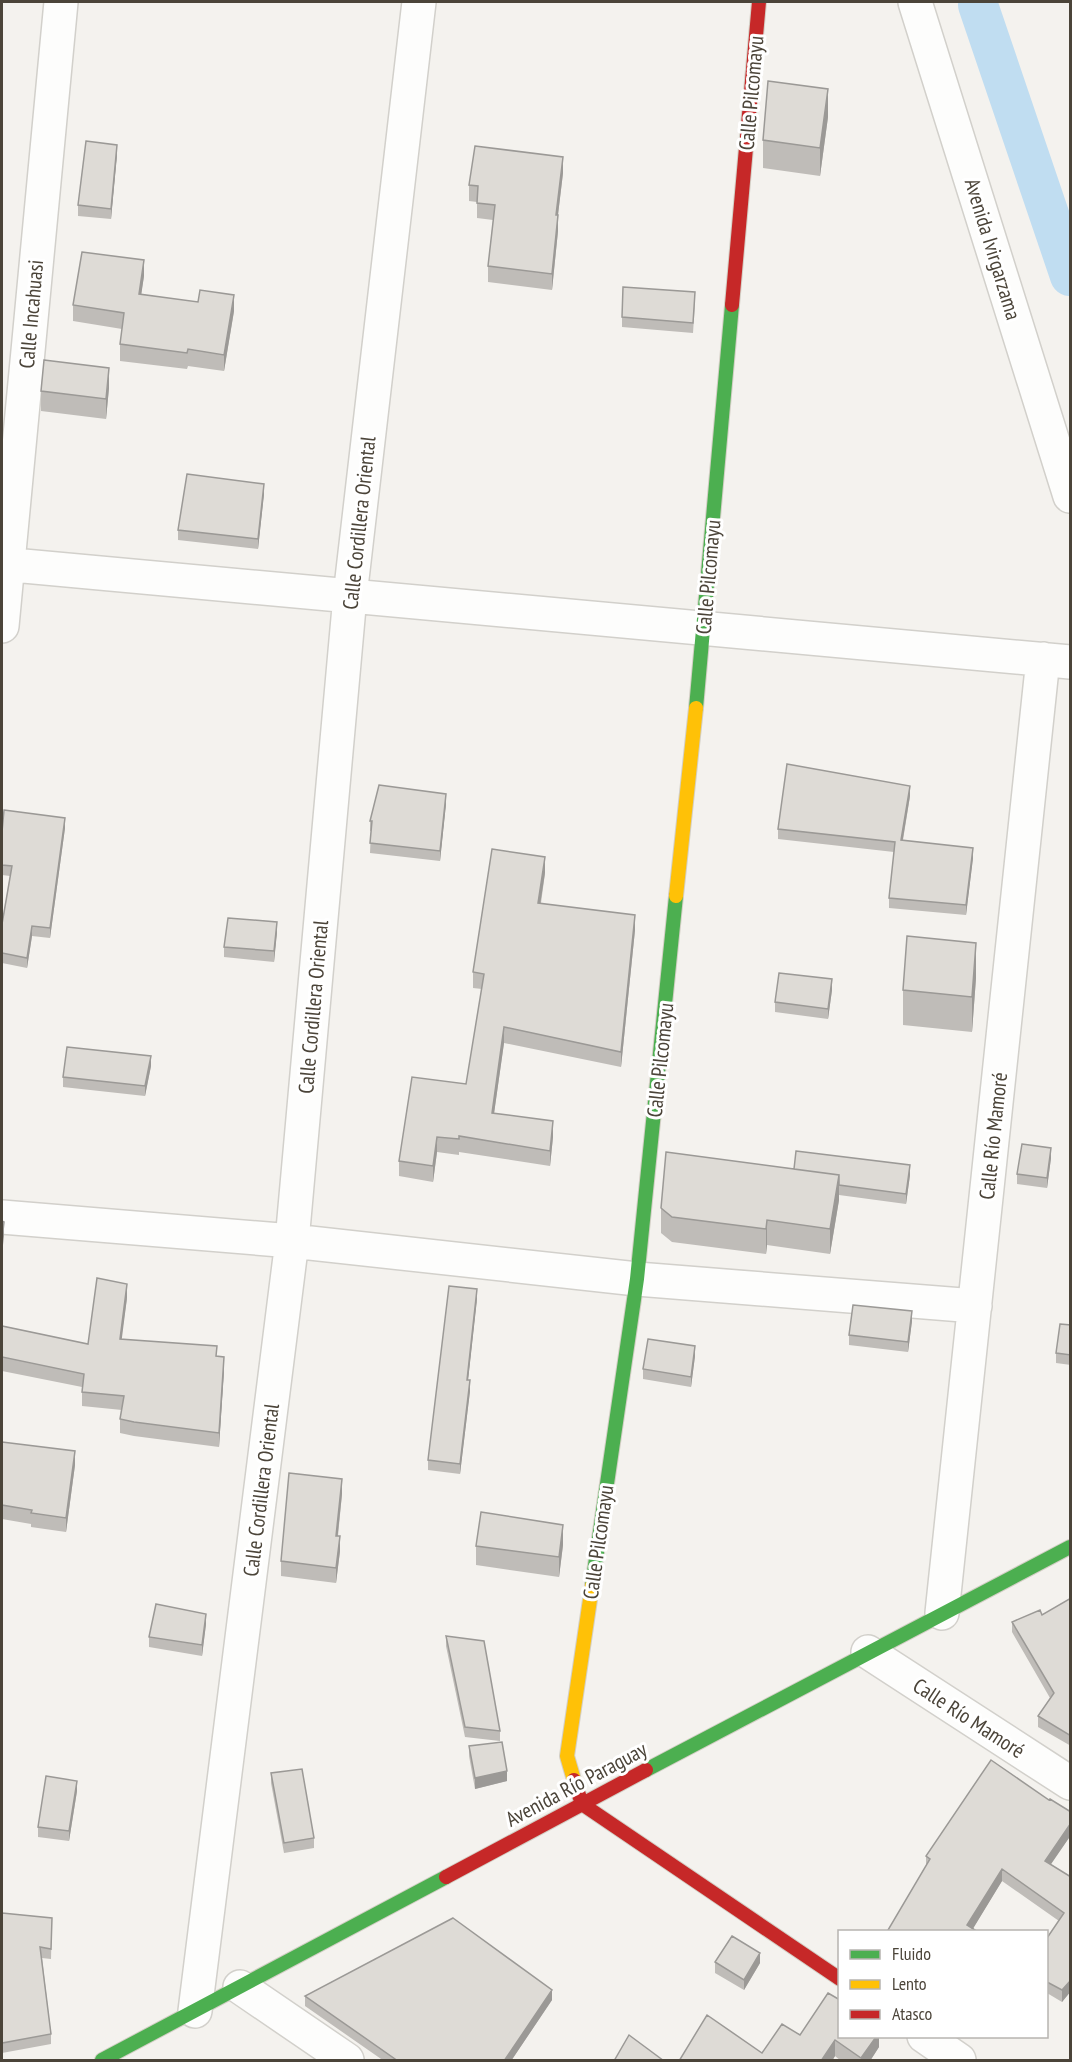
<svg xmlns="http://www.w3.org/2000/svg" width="1072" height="2062" font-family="'PT Sans Narrow',sans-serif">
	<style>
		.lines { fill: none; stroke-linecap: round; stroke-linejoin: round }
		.canal { stroke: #c0ddf1; stroke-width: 40 }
		.street-casing { stroke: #d2d0cb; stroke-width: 36 }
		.fast-casing { stroke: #d3cfc5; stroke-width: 16 }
		.slow-casing { stroke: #d3cfc5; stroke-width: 16 }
		.jam-casing { stroke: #d3cfc5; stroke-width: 16 }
		.street { stroke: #fdfdfc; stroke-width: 33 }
		.fast { stroke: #4caf50; stroke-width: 14 }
		.slow { stroke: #ffc107; stroke-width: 14 }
		.jam { stroke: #c62828; stroke-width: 14 }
		.wall { fill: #bfbcb8 }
		.shaded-wall { fill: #9b9996 }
		.building { fill: #dedbd6; stroke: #9b9996; stroke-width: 1.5 }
		.labels { text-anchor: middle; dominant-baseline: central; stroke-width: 6; stroke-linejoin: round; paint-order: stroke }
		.street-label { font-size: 21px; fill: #4b4439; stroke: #fff }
	</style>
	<rect width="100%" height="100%" fill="#f4f2ee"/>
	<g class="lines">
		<path class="canal" d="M978,5L1070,276"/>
		<defs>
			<path id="street" d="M915,2L1070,496
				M2,564L1070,662
				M2,626L61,2
				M2,1217L292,1241L637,1279L975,1306
				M942,1613L1043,659
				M868,1652L1070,1783
				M240,1987L347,2060
				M195,2011L292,1241L350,596L419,2
				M924,2036L959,2060"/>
			<path id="fast" d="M696,708L732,305
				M592,1586L637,1279L676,896
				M646,1770L1070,1547
				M102,2060L446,1877"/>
			<path id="slow" d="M676,896L696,708
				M574,1780L567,1756L592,1586"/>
			<path id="jam" d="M732,305L759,2
				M574,1780L582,1804L840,1979
				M446,1877L646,1770"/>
		</defs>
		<use href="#street" class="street-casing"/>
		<use href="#fast" class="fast-casing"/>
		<use href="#slow" class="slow-casing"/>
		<use href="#jam" class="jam-casing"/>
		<use href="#street" class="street"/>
		<use href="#fast" class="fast"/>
		<use href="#slow" class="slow"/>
		<use href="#jam" class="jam"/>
	</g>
	<path class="wall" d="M828,117L820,176L763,168V140Z
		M117,155L111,219L78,216V205Z
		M563,173L558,215V231L552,290L488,282V266L493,220L477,218V202L469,201V185Z
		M144,276L141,294L234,311L224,371L188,366L187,369L120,361V344L122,329L73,321V305Z
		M695,303L693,333L622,327V317Z
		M109,388L106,419L41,411V391Z
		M264,494L258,549L178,540V530Z
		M910,796L903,840L973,858L966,915L889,908V898L894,852L778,839V829Z
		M446,804L440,861L370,853L371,831H370V821Z
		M65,828L50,938L32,936L27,968L2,963V924L10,876L2,875V832Z
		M545,873L541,903L635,930L621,1067L504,1043L494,1113L553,1137L550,1166L459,1152V1155L437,1152L433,1182L399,1176V1161L466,1084L482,989L473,988V972Z
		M277,932L274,962L224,957V947Z
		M976,978L972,1032L903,1025V990Z
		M832,990L828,1019L775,1012V1002Z
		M151,1066L145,1096L63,1087V1077Z
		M1051,1158L1047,1188L1017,1184V1174Z
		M794,1169L910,1175L906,1204L839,1195V1200L830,1254L767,1245L766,1254L672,1242L661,1233V1208Z
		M127,1298L121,1339L217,1356L224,1371L219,1447L134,1436L120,1433V1419L122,1410L82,1406V1387L2,1371V1311L3,1326L88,1344Z
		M477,1299L468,1380L470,1391L460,1474L428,1470V1460Z
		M912,1321L908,1352L849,1345V1335Z
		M1071,1325V1365L1056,1363V1353Z
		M695,1356L691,1387L643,1379V1369Z
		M2,1442L75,1465L66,1532L31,1527V1524L2,1519Z
		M342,1494L338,1536L340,1551L336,1583L281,1576V1561Z
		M563,1545L559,1577L476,1565V1546Z
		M1071,1598V1746L1038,1727V1716L1050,1698L1012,1632V1622L1042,1615Z
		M206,1624L202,1656L149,1647V1637Z
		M446,1636L500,1731V1741L465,1737L446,1646Z
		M469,1746L507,1781L475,1789L469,1756Z
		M271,1773L314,1838V1848L284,1853L271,1783Z
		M77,1791L69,1841L38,1837V1827Z
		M1049,1800L1071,1812V1835L1050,1864L1071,1877V1991L1062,2002L1047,1993V1938L1059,1921L1002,1881L973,1928L978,1932H888L926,1867V1856Z
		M2,1913L52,1918L51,1959L42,1958L51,2034V2044L2,2053Z
		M715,1962L760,1963L744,1990L715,1973Z
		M305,1996L552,2000L511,2061H384L305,2006Z
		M800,2035L879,2037V2047L870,2061H841L835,2056L832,2061H679L762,2053Z"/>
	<path class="shaded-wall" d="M828,89V117L820,176V148Z
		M117,145V155L111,219V209Z
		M563,157V173L556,231V215Z
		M558,215V231L552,290V274Z
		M144,260V276L139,310V294Z
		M234,295V311L224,371V355Z
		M109,368V388L106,419V399Z
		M264,484V494L258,549V539Z
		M910,786V796L901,850V840Z
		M446,794V804L440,861V851Z
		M65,818V828L50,938V928Z
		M973,848V858L966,915V905Z
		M545,857V873L538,918V903Z
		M635,915V930L621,1067V1052Z
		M277,922V932L274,962V951Z
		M32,926V936L27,968V958Z
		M976,943V978L972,1032V997Z
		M832,979V990L828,1019V1009Z
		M504,1027V1043L492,1128V1113Z
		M151,1056V1066L145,1096V1086Z
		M553,1121V1137L550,1166V1151Z
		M437,1137V1152L433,1182V1166Z
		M1051,1148V1158L1047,1188V1178Z
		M910,1165V1175L906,1204V1194Z
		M839,1175V1200L830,1254V1229Z
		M767,1220V1245L766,1254V1229Z
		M4,1222V1236L2,1254V1240Z
		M127,1284V1298L120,1353V1339Z
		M477,1289V1299L467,1390V1380Z
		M3,1311V1326L2,1332V1318Z
		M912,1311V1321L908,1352V1342Z
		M695,1346V1356L691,1387V1377Z
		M224,1357V1371L219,1447V1433Z
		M470,1380V1391L460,1474V1464Z
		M75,1451V1465L66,1532V1518Z
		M342,1479V1494L336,1551V1536Z
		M563,1525V1545L559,1577V1557Z
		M340,1536V1551L336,1583V1568Z
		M206,1614V1624L202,1656V1645Z
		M507,1771V1781L475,1789V1778Z
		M77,1781V1791L69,1841V1831Z
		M1071,1823V1835L1045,1873V1861Z
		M1002,1869V1881L971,1932L967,1925Z
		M760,1953V1963L744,1990V1980Z
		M1071,1980V1991L1062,2002V1990Z
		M552,1990V2000L511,2061H504Z
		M876,2037H879V2047L870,2061H861V2058Z
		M835,2040V2056L832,2061H821Z"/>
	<path class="building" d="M768,81L828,89L820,148L763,140Z
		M86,141L117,145L111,209L78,205Z
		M475,146L563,157L556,215H558L552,274L488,266L495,205L477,203L478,186L469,185Z
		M82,252L144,260L139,294L198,302L200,290L234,295L224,355L188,349L187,353L120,344L124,313L73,305Z
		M623,287L695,292L693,323L622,317Z
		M44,360L109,368L106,399L41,391Z
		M187,474L264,484L258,539L178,530Z
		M787,764L910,786L901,840L973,848L966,905L889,898L895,842L778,829Z
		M379,785L446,794L440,851L370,843L372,821H370Z
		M4,810L65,818L50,928L32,926L27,958L2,953V924L12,866L2,865V832Z
		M492,849L545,857L538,903L635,915L621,1052L504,1027L492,1113L553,1121L550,1151L459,1136V1139L437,1137L433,1166L399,1161L412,1077L466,1084L484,974L473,972Z
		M228,918L277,922L274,951L224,947Z
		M907,936L976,943L972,997L903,990Z
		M779,973L832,979L828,1009L775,1002Z
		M67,1047L151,1056L145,1086L63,1077Z
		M1022,1144L1051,1148L1047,1178L1017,1174Z
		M796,1151L910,1165L906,1194L839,1185V1175L794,1169Z
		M666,1152L839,1175L830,1229L767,1220L766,1229L672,1217L661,1208Z
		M2,1221L4,1222L2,1240Z
		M97,1278L127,1284L120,1339L217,1346L216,1356L224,1357L219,1433L134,1422L120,1419L124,1396L82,1392L84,1374L2,1357V1326L88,1344Z
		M449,1286L477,1289L467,1380H470L460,1464L428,1460Z
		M853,1305L912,1311L908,1342L849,1335Z
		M1060,1324L1071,1325V1355L1056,1353Z
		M648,1339L695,1346L691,1377L643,1369Z
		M2,1442L75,1451L66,1518L31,1513L32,1510L2,1505Z
		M289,1473L342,1479L336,1536H340L336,1568L281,1561Z
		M481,1512L563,1525L559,1557L476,1546Z
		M1071,1598V1736L1038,1716L1054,1693L1012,1622L1040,1610L1042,1615Z
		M156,1604L206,1614L202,1645L149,1637Z
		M446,1636L484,1641L500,1731L465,1727Z
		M502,1742L507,1771L475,1778L469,1746Z
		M991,1760L1049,1800L1050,1799L1071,1812V1823L1045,1861L1071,1877V1980L1062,1990L1047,1982V1938L1064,1913L1002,1869L967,1925L978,1932H889L888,1930L930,1859L926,1856Z
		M302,1769L314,1838L284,1843L271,1773Z
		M46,1776L77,1781L69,1831L38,1827Z
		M2,1913L52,1918L51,1949L40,1947L51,2034L2,2043Z
		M453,1918L552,1990L504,2061H398L305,1996Z
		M732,1936L760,1953L744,1980L715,1962Z
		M828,1993L840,2000V2037H876L861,2058L835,2040L821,2061H679L707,2015L762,2053L782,2024L800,2035Z
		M629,2035L664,2061H614Z"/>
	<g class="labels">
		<g class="street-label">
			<text transform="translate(751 93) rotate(-85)">Calle Pilcomayu</text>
			<text transform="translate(993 249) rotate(73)">Avenida Ivirgarzama</text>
			<text transform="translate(31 314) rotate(-85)">Calle Incahuasi</text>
			<text transform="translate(359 523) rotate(-84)">Calle Cordillera Oriental</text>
			<text transform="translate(708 577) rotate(-85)">Calle Pilcomayu</text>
			<text transform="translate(313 1007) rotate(-85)">Calle Cordillera Oriental</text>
			<text transform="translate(660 1060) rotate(-84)">Calle Pilcomayu</text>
			<text transform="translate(993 1136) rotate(-84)">Calle Río Mamoré</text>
			<text transform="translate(261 1490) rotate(-83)">Calle Cordillera Oriental</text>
			<text transform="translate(598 1542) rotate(-82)">Calle Pilcomayu</text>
			<text transform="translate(969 1718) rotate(33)">Calle Río Mamoré</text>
			<text transform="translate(576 1784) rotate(-28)">Avenida Río Paraguay</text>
		</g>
	</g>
	<rect width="1072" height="2062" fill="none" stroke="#4b4439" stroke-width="6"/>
	<rect x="838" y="1930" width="210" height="108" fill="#ffffff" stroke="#b7b4b0" stroke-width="1.5"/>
	<rect x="850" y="1950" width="30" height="9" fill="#4caf50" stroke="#b7b4b0" stroke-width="1.5"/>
	<text x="892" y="1960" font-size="18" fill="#4b4439">Fluido</text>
	<rect x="850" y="1980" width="30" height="9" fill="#ffc107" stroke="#b7b4b0" stroke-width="1.5"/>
	<text x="892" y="1990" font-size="18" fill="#4b4439">Lento</text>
	<rect x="850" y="2010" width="30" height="9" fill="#c62828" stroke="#b7b4b0" stroke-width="1.5"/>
	<text x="892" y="2020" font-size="18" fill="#4b4439">Atasco</text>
</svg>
